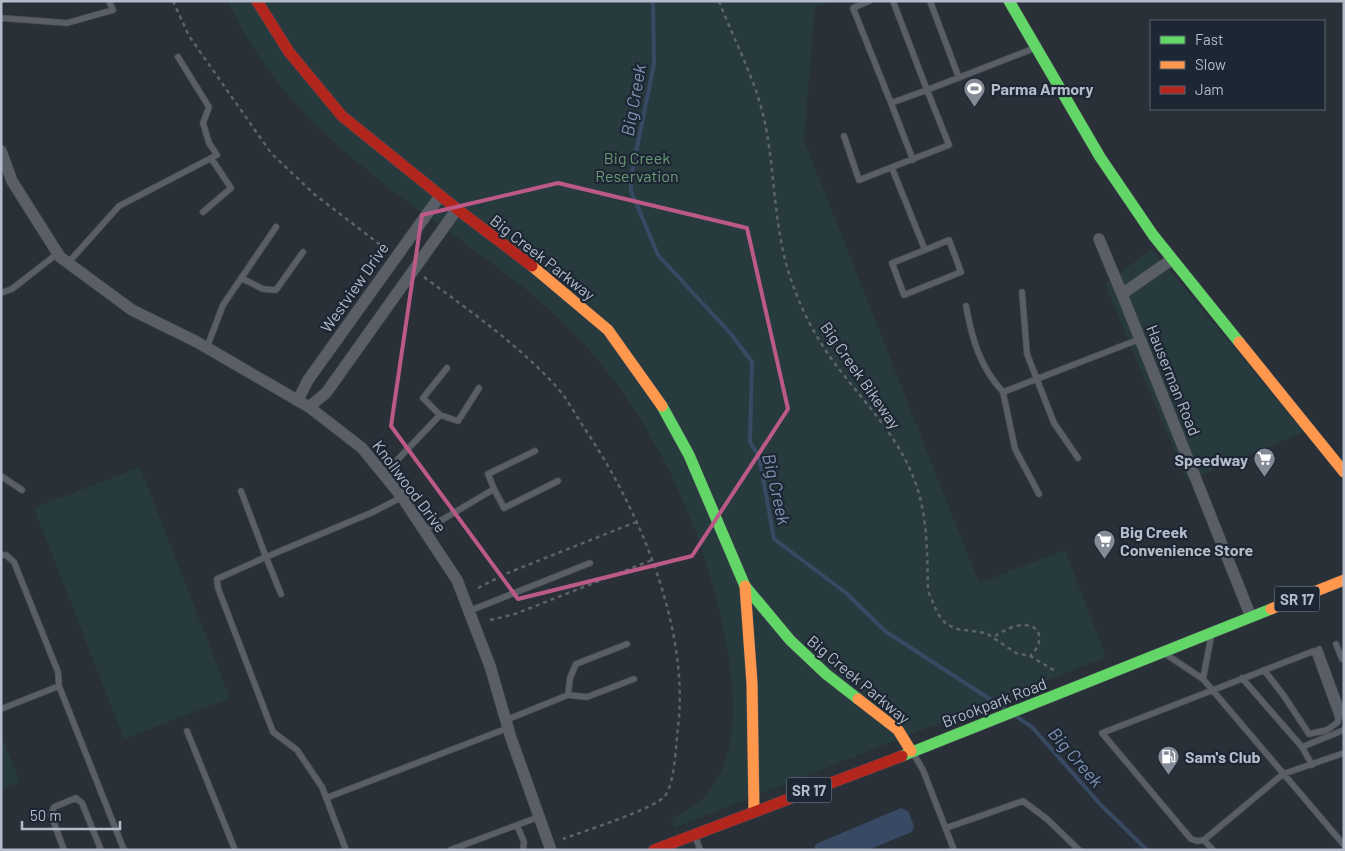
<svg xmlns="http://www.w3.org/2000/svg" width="1345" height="851" font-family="Barlow,sans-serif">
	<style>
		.green { fill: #273a3e }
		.water { fill: #384963 }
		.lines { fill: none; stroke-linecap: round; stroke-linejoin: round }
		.stream { stroke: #384963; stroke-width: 4 }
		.lane-casing { stroke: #484c53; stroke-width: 7 }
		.street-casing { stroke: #484c53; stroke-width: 12 }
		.fast-casing { stroke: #484c53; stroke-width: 12 }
		.slow-casing { stroke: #484c53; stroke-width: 12 }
		.jam-casing { stroke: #484c53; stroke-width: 12 }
		.path { stroke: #5d636a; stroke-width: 2.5; stroke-dasharray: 4 4; stroke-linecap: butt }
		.lane { stroke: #5a5e66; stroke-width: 5.5 }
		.street { stroke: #5a5e66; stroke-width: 11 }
		.fast { stroke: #63d668; stroke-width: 11 }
		.slow { stroke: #ff974d; stroke-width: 11 }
		.jam { stroke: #b3261e; stroke-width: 11 }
		.marked { fill: none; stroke: #bc5a87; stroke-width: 4; stroke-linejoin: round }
		.labels { text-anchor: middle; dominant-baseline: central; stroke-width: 4.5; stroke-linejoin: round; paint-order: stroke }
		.shield { fill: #1d2633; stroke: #878f9c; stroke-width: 1 }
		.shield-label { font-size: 15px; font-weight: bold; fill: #b4bcc9 }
		.poi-label { font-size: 16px; font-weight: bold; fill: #b4bcc9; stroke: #1d2633; text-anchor: start }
		.park-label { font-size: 16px; fill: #6b9a76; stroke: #1d2633 }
		.street-label { font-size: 16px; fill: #b4bcc9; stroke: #1d2633 }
		.water-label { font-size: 18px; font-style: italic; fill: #7c92b1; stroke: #1d2633 }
	</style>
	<rect width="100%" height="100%" fill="#2a3038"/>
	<path class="green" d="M228,1H831L815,7L804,140L979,583L1065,550L1106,657L674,828L671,819C683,813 695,806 705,796C735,764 736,709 730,667C710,530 644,387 535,297C423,205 292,142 228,1Z
		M1152,249L1304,432L1187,481L1105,284Z
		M140,467L230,698L124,739L34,508Z
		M1,735L20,782L1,789Z"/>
	<path class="water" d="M901,808L908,811L914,826L912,832L868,850H813L816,844Z"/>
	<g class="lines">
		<path class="stream" d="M653,1L654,64L631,177V191L658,255L731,334L752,362L750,442L759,456L774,539L846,593L885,631L1005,709
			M1017,717L1032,727L1100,804L1147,850"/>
		<defs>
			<path id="lane" d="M893,1L927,90L1035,48
				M930,1L959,78
				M1,18L67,23L113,10L109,1
				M891,103L913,160
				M844,136L859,180L949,145L927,90L891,103L853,8L869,1
				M892,168L925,250L892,263L904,295L961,272L949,240L925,250
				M203,212L231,188L211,158
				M68,263L119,206L217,155L209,143L203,123L209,107L178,57
				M241,278L263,289L276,290L303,252
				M1022,292L1027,354L1054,423L1078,458
				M1,293L12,289L58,253
				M966,306C972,339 980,367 1003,392L1140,339
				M207,347L223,305L276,227
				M1003,392L1015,449L1039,494
				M440,415L458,421L479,388
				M384,474L440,415L423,398L447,368
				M1,476L22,490
				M494,489L488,474L535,451
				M241,491L266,557L217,579L218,588L273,732L297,750L322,787L346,850
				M425,530L494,489L504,508L558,481
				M1,555H6L14,562L58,672L59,686L124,850
				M281,594L266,557L373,512L402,497
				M469,611L590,563
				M1336,644L1342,659
				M1319,649L1344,717
				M1167,655L1203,679L1344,845
				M1264,670L1284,696L1309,734L1327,730L1338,722V717L1314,651L1102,733L1191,839L1197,841L1204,840L1283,774L1344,753
				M1242,678L1302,747L1312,765
				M1203,679L1211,637
				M568,695L570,678L576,664L627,644
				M1,709L59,686
				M506,720L568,695L587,697L634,679
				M187,731L235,850
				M1302,747L1344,730
				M913,753L923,770L954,850
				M326,798L508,728
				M517,825L539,817
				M946,828L1023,801L1047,819L1079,850
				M696,838L700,850
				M1204,840L1213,850
				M64,850L51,815L54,807L76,798L82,803L101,850
				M450,850L517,825L524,842L523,850"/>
			<path id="street" d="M1,151L12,181L60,257L132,310L197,342L309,407L362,448L402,497L457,580L490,666L511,738L551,850
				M1099,239L1122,294
				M1171,260L1122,294L1251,617
				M298,400L308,380L440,196
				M309,407L326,393L457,209"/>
			<path id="fast" d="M1009,1L1100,157L1153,235L1239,342
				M662,406L689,455L745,586L790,640L826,674L858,699
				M902,756L1271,609"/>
			<path id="slow" d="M532,266L608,330L662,406
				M1239,342L1344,472
				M745,586L752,683L754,811
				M1271,609L1344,580
				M858,699L898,730L911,751"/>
			<path id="jam" d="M257,1L289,52L342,116L457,209L532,266
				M654,850L902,756"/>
		</defs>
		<use href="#lane" class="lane-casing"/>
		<use href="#street" class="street-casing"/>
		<use href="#fast" class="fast-casing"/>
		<use href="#slow" class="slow-casing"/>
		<use href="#jam" class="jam-casing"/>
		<path class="path" d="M173,1L189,36L271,153L314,194L387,250
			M719,1C735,43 758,84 766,128C776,182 774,237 794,288C803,313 817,339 833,361C861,399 897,434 914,479C928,514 927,553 928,591L938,614L946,624L957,629L986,633L1016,653L1030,656L1057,672
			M424,277C470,311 516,343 555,385C566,397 574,412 583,426C638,507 690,627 678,727C676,743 675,785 664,797C651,810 584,831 563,839
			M478,588L505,574L636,522
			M490,620L515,614L652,560
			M995,636C1003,631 1014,625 1024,625C1045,626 1042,646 1030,656"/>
		<use href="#lane" class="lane"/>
		<use href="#street" class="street"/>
		<use href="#fast" class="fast"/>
		<use href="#slow" class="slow"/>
		<use href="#jam" class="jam"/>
	</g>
	<path class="marked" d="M558,183L747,228L788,409L692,556L518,599L391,426L422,215Z"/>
	<defs>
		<symbol id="stadium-pin" viewBox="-11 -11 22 30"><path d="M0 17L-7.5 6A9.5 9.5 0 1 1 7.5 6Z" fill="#848b96" stroke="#1d2633"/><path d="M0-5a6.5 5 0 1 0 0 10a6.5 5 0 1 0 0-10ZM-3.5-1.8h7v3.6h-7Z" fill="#fff"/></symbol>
		<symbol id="supermarket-pin" viewBox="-11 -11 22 30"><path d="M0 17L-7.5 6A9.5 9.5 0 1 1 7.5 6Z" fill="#848b96" stroke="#1d2633"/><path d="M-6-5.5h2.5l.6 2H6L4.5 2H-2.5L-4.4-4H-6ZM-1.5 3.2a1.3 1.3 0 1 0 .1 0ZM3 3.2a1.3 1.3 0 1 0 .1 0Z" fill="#fff"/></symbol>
		<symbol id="fuel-pin" viewBox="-11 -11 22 30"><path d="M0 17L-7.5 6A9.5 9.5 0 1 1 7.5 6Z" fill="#848b96" stroke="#1d2633"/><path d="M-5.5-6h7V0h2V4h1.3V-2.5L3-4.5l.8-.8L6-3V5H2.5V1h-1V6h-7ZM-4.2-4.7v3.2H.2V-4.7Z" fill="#fff"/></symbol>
	</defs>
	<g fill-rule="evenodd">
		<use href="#stadium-pin" x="962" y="76" width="25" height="34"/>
		<use href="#supermarket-pin" x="1252" y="446" width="25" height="34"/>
		<use href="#supermarket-pin" x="1092" y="528" width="25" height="34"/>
		<use href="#fuel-pin" x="1156" y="744" width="25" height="34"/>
	</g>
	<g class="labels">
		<g class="shield">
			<rect x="1274.5" y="586.5" width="45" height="25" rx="4"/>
			<rect x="786.5" y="777.5" width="45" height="25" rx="4"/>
		</g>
		<g class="shield-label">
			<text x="1297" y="599">SR 17</text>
			<text x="809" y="790">SR 17</text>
		</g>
		<g class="poi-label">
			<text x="991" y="88">Parma Armory</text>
			<text x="1248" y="459" text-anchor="end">Speedway</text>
			<text x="1120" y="531">Big Creek<tspan x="1120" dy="18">Convenience Store</tspan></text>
			<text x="1185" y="756">Sam's Club</text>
		</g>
		<g class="park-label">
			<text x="637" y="157">Big Creek<tspan x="637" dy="18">Reservation</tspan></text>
		</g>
		<g class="street-label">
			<text transform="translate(543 257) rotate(38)">Big Creek Parkway</text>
			<text transform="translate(354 287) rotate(-55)">Westview Drive</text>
			<text transform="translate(861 375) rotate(55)">Big Creek Bikeway</text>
			<text transform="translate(1174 380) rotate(68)">Hauserman Road</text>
			<text transform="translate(410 486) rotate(53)">Knollwood Drive</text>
			<text transform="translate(859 679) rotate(40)">Big Creek Parkway</text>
			<text transform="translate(994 702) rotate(-21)">Brookpark Road</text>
		</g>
		<g class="water-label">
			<text transform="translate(633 100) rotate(-80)">Big Creek</text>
			<text transform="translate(777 489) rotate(77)">Big Creek</text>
			<text transform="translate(1076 757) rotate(49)">Big Creek</text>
		</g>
	</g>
	<rect width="1345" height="851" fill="none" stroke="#b4bcc9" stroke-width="5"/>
	<rect x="1150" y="20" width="175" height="90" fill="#1d2633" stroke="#59626f"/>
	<rect x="1160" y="36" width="25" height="8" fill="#63d668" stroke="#59626f"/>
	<text x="1195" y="45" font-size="15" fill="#b4bcc9">Fast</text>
	<rect x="1160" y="61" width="25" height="8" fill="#ff974d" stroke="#59626f"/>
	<text x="1195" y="70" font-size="15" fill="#b4bcc9">Slow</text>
	<rect x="1160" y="86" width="25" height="8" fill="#b3261e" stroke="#59626f"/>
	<text x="1195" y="95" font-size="15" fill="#b4bcc9">Jam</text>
	<path d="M22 821v8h98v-8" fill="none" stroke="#b4bcc9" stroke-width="2.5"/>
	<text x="30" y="821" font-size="15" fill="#b4bcc9" stroke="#1d2633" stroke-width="4" paint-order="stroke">50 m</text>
</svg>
